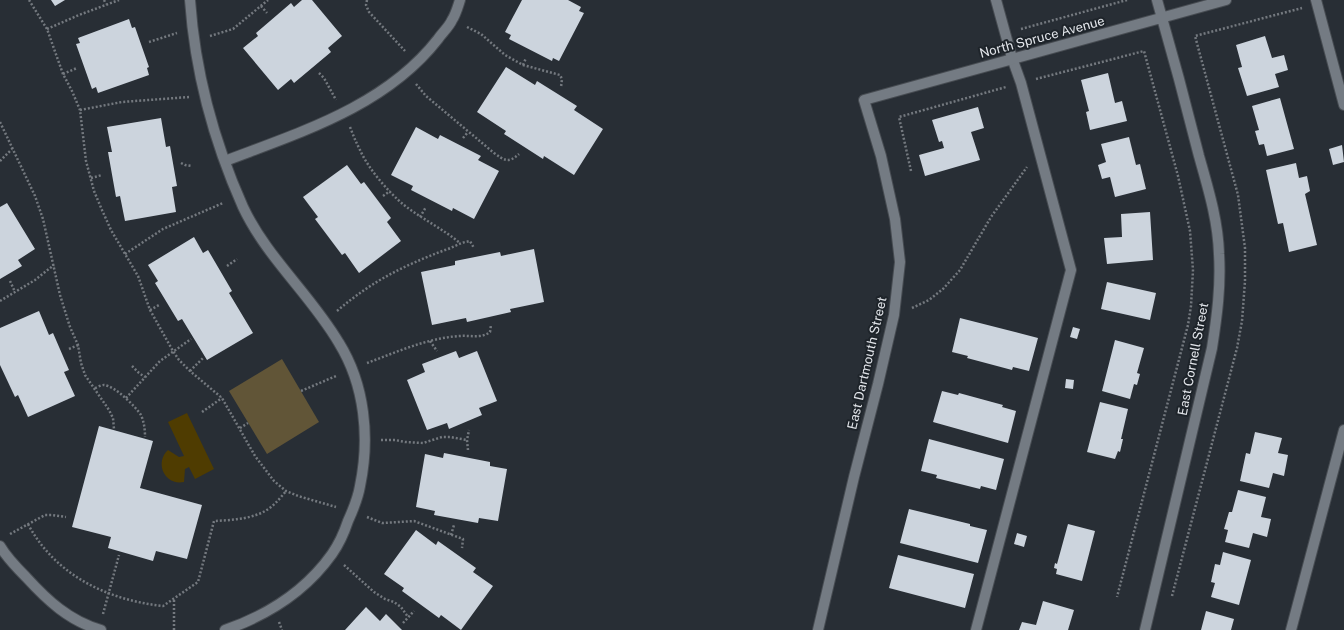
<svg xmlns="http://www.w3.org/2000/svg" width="1344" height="630" font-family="'Public Sans',sans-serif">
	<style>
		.green { fill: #615537 }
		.water { fill: #4f3c01 }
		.building { fill: #ccd4dd }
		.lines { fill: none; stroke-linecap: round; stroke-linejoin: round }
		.service-casing { stroke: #474c52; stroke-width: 12 }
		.minor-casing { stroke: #474c52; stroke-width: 12 }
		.path { stroke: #74797f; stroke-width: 2.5; stroke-dasharray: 2 2; stroke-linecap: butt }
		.service { stroke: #747b83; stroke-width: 10 }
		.minor { stroke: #747b83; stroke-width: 10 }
		.labels { text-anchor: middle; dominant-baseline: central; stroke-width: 4; stroke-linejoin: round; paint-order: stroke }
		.street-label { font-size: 13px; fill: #e2e5ea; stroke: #1e242a }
	</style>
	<rect width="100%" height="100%" fill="#282e35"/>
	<path class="green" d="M282,359L319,422L267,454L229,391Z"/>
	<path class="water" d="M187,413L214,469L195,479L189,467L185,469L184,482C165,486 154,463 168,450L179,457L184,456L168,422Z"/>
	<path class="building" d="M51,0H65L55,6Z
		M302,0H312L342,36L328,48L331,52L294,83L291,79L278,90L243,48L258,36L256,33L291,3L294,7Z
		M522,0H568L581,7L579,11L584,13L559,61L553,58L552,61L509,39L511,35L505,32Z
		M129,19L132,28L135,27L149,67L147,68L149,75L98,93L96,87L92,89L76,44L80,43L78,38Z
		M1265,36L1272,58L1284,55L1288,70L1275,74L1279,87L1247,96L1238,68L1242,67L1236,45Z
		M506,67L535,85L537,81L577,106L574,110L603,129L574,175L544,156L543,159L504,134L506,131L477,112Z
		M1108,73L1115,103L1122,101L1127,121L1090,130L1086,112L1089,111L1081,80Z
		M1280,98L1294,149L1267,156L1264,144L1259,145L1255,131L1259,130L1252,106Z
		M978,107L984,128L971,132L980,160L925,176L919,155L944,148L942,141L939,142L932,120Z
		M161,118L166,147L170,146L177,186L172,187L176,212L125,221L120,196L116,197L108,152H112L107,127Z
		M416,127L438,139L440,135L481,156L478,160L499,171L474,219L453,208L452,211L411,190L413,186L391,175Z
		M1129,137L1136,165L1140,164L1146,189L1115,197L1110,177L1102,179L1098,165L1106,162L1101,144Z
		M1342,145L1344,162L1333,165L1329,149Z
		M1296,163L1299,178L1307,176L1310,191L1305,194L1317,245L1289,252L1283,223L1278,224L1266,170Z
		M347,165L361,184L364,182L391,218L387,222L401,241L359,273L345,253L342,255L315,219L318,217L303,197Z
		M7,203L35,249L18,260L22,266L0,279V207Z
		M1150,212L1153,260L1107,264L1104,238L1122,237L1121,214Z
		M194,237L203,253L208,250L232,291L229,293L253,333L207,360L182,319L178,321L155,283L158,281L148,265Z
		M534,249L544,302L510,309L511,312L467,322L466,318L432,325L421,272L455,265V261L500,252L501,256Z
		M1107,282L1156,293L1150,320L1101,309Z
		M39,311L49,335L53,333L69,370L64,372L75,396L28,417L18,395L15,397L0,365V328Z
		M960,318L1038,338L1029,371L1013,367L1012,370L967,358L968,356L952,352Z
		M1073,327L1080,329L1077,339L1070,337Z
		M1115,340L1144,348L1137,373L1140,374L1137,385L1134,384L1130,399L1102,391Z
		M456,351L459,358L477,351L497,401L479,408L482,415L449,429L447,423L427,430L407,380L425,372L422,364Z
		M1066,379L1074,380L1073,389L1065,388Z
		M942,391L958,395L959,393L1003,405L1002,407L1016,411L1008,443L933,422Z
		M1100,402L1128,409L1121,439H1123L1120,452L1118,451L1115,459L1087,452Z
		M99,426L153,441L140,488L202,505L187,559L156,551L153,561L108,548L111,537L72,527Z
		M1255,432L1282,438L1278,453L1288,455L1284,476L1273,473L1269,488L1240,481L1246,453L1250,454Z
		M929,439L1004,459L996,490L981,486L980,489L936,478L937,475L921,471Z
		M444,453L490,462V466L507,469L498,521L479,518L478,523L434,515L435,511L416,507L425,454L443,458Z
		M1238,490L1266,497L1261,517L1271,519L1267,537L1253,533L1249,548L1225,542L1228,530L1224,529L1229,512H1232Z
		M909,509L970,524V526L987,530L978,563L900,543Z
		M1068,524L1095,531L1082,581L1056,574L1057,569L1054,568L1055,563L1057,564Z
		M416,530L436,545L438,541L476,568L473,572L493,586L461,630L441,615L439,618L402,591L404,588L384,574Z
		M1017,533L1027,536L1024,547L1014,544Z
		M1223,552L1251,560L1239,605L1211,597L1215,583L1211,582L1215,564L1220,565Z
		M898,555L974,574L965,608L889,588Z
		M1043,601L1074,610L1068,630H1019L1022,622L1036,625Z
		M366,607L380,621L386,614L402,630H345Z
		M1206,611L1234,619L1231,630H1201Z"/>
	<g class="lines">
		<defs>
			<path id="service" d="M1316,0L1344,105
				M976,630L1071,270L1021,83L1012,58L996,0
				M1291,630L1344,430"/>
			<path id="minor" d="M190,0C195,72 214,142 243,207C267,258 311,295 339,343C365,385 370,438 360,486C358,498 353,510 348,521C344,533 339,544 332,554C305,592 268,615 225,630
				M225,161C301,132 386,106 438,39C442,33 449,27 452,20C456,14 458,6 460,0
				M0,546C7,558 16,567 26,577C47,600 69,621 101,630
				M818,630L854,477L878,384L894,315L900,262L895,219L881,156L864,100L1226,0
				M1145,630L1212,348C1217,316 1221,286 1219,254C1218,220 1208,188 1199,156C1186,104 1172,52 1157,0"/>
		</defs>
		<use href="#service" class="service-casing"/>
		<use href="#minor" class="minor-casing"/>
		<path class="path" d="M29,0L47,29L63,74L72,91L80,110L86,161L94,191L102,210L111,230L138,276L150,310L173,351L179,360L190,371L222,398L255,456L274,481L286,491L298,496L336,507
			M104,0L106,4
			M367,0L366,5L369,12L405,51
			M261,6L267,13
			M467,27L481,34L505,55L523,65L560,75L562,79L561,87
			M47,29L79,15L119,0
			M1021,29L1127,0
			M210,36L233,29L268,0
			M149,42L177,33
			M523,65L526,58
			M319,73L324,78L336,100
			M63,74L77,68
			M1036,79L1144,51L1178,176L1190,231L1193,270L1191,306L1188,325L1117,597
			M416,84L426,96L494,153C504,160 508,164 519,154
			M80,110L122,102L189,97
			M0,122L35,196L43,219L60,295L70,327L78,345L81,363L85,375L109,410L113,418L114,429
			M350,127C353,135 356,142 360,150C368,168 388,192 404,205C422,219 443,229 460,243
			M463,138L468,132
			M0,161L12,149
			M181,163L185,165L192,166
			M911,171L899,117L1006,87
			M91,178L102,175
			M383,196L390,191
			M420,217L426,207
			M125,254L163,229L223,203
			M227,266L237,259
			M10,281L15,292
			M0,301L35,280L54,265
			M912,308L929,300L943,289L960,270L991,217L1027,167
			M150,310L159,305
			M337,311C372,281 403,266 445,250C452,248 458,244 465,242L470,241L474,248
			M430,341L437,351
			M69,349L78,345
			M367,363C397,352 427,338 460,336C470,335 481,339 490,332L491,325
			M132,366L139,373L145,377
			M190,371L203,358
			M95,388C98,387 101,385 104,385C115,386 135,406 141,415C144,422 145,429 145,437
			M301,391L336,376
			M126,398L160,361L191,339
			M202,412L222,398
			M240,428L248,423
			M381,440H395L405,442L423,443L442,437H450L467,440
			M468,450L467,440L469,430
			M367,517L382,523L414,521L463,539L462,548
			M28,524C55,575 107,600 163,606L198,582L214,521C233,520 256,519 271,507C277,502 282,496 286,491
			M10,534L45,515H52L66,517
			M451,535L454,525
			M344,565L374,592L385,599L394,602L401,607L408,617
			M1172,596L1237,348L1242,321L1245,281V248L1238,195L1195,36L1302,8
			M103,614L119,555
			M279,622L282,630
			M403,623L414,611
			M174,630V599"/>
		<use href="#service" class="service"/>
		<use href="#minor" class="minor"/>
	</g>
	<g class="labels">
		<g class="street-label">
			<text transform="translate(1042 37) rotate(-15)">North Spruce Avenue</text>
			<text transform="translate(1193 359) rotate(-79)">East Cornell Street</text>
			<text transform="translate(867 363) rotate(-77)">East Dartmouth Street</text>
		</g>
	</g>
</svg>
